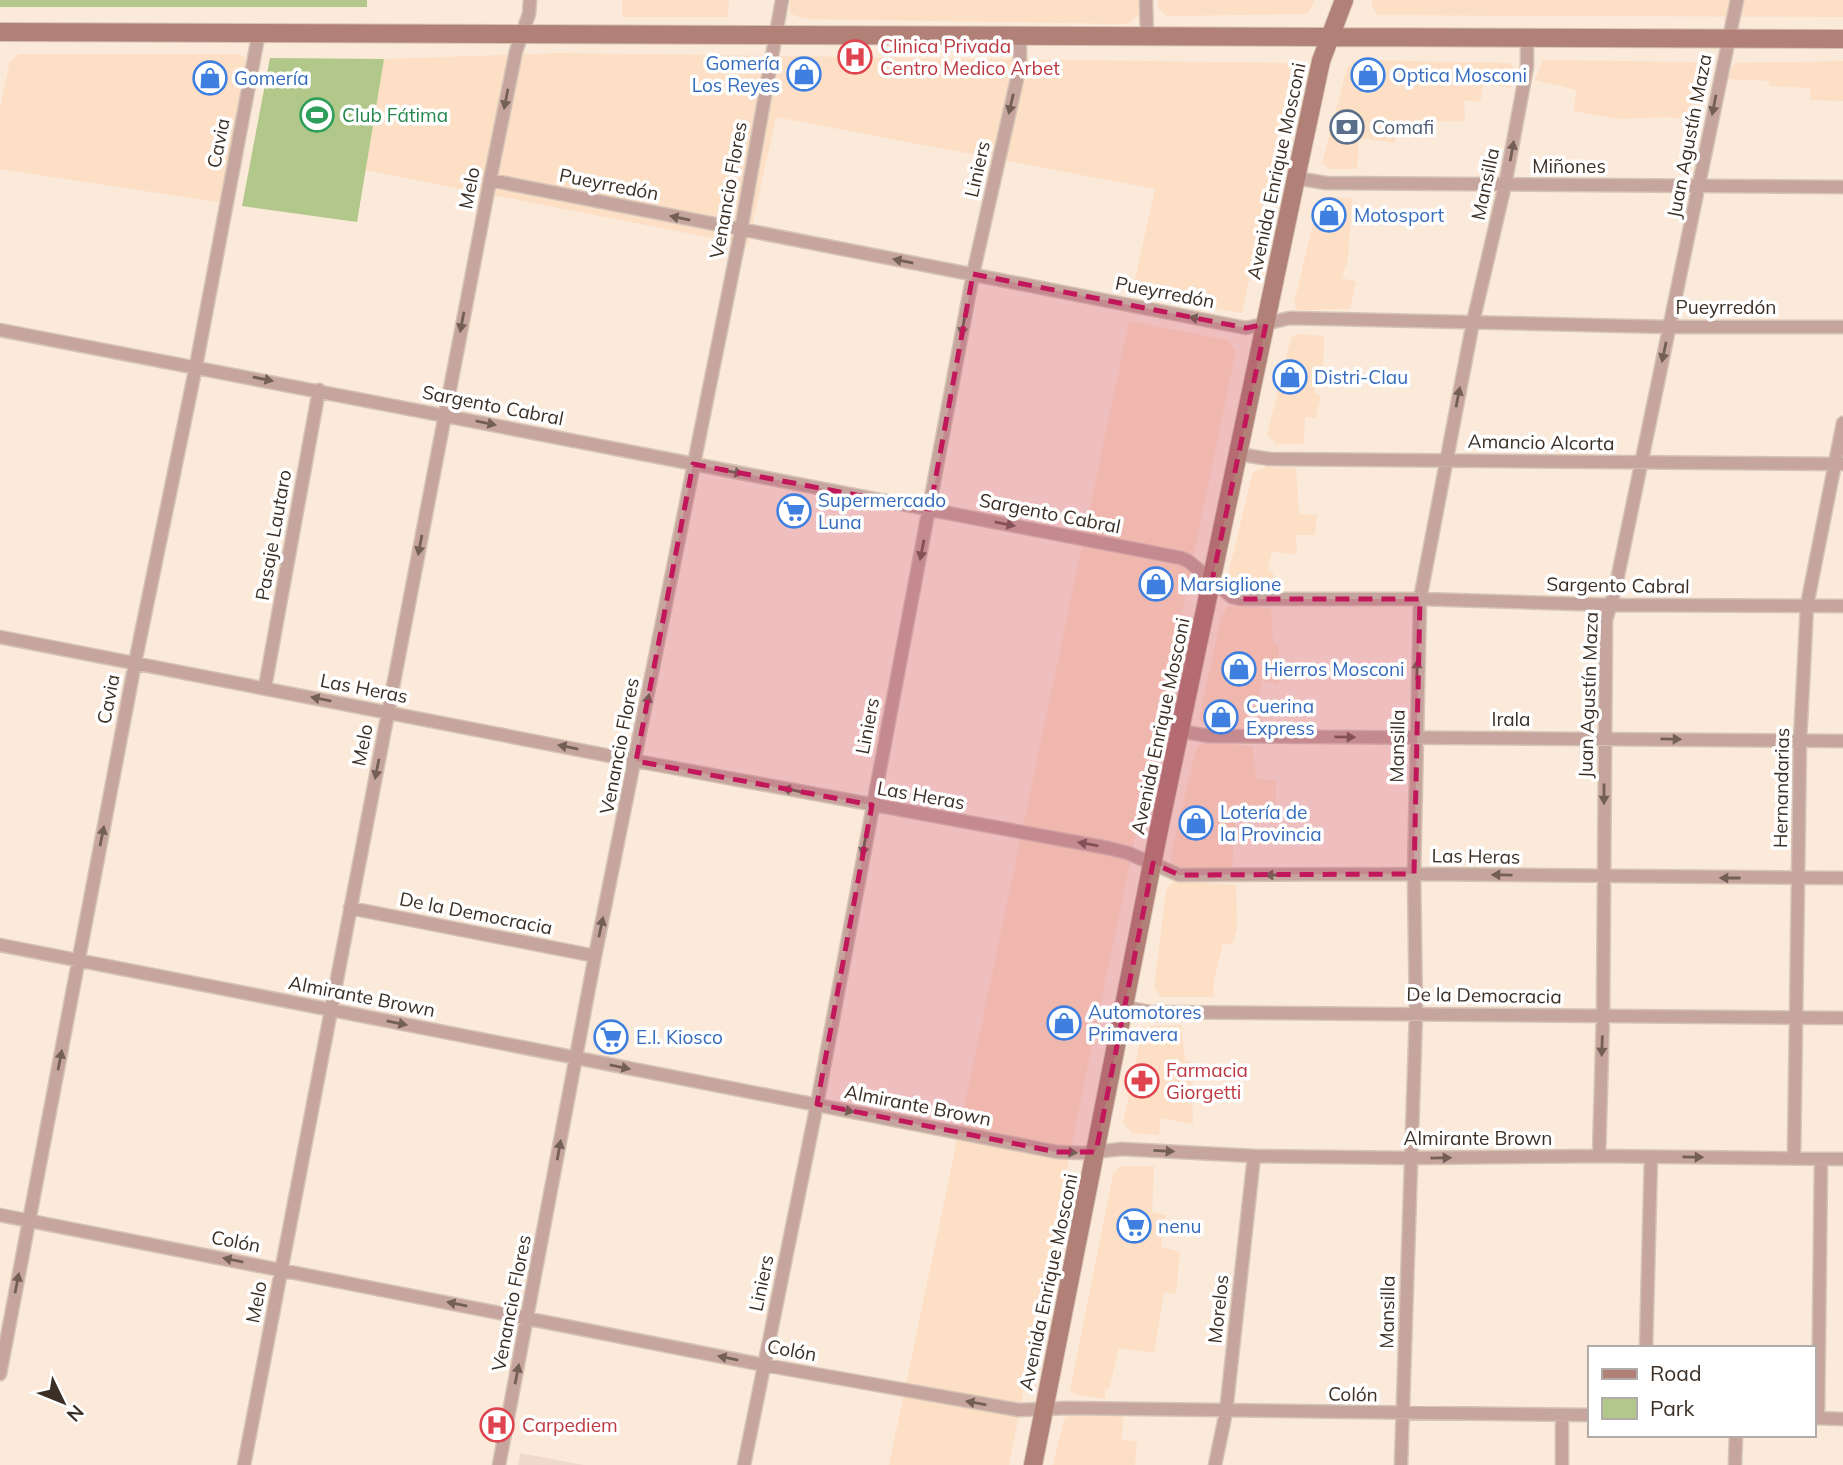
<svg xmlns="http://www.w3.org/2000/svg" width="1843" height="1465" font-family="Mulish,sans-serif">
	<style>
		.built { fill: #fcdfc5 }
		.education { fill: #f0dace }
		.green { fill: #b2c78a }
		.lines { fill: none; stroke-linecap: round; stroke-linejoin: round }
		.minor-casing { stroke: #d5c4b5; stroke-width: 15 }
		.secondary-casing { stroke: #d5c4b5; stroke-width: 20 }
		.minor { stroke: #c6a59e; stroke-width: 12 }
		.secondary { stroke: #b18178; stroke-width: 18 }
		.oneway { fill: #735f56 }
		.marked { fill: #c2185b; fill-opacity: 0.2; stroke: #c2185b; stroke-width: 5; stroke-dasharray: 14 9; stroke-linejoin: round }
		.labels { text-anchor: middle; dominant-baseline: central; stroke-width: 7; stroke-linejoin: round; paint-order: stroke }
		.health-label { font-size: 19px; fill: #be3a42; stroke: #fff; text-anchor: start }
		.shop-label { font-size: 19px; fill: #366cbe; stroke: #fff; text-anchor: start }
		.leisure-label { font-size: 19px; fill: #27864d; stroke: #fff; text-anchor: start }
		.service-label { font-size: 19px; fill: #4e5e75; stroke: #fff; text-anchor: start }
		.street-label { font-size: 19px; fill: #3c3026; stroke: #fff }
	</style>
	<rect width="100%" height="100%" fill="#fbe9d9"/>
	<path class="built" d="M622,0H729L728,17H622Z
		M790,0H1141L1142,8L1139,15L1127,24L809,19L798,17L790,13Z
		M1158,0H1315L1307,14L1167,16L1158,8Z
		M1372,0H1843V17L1377,15L1371,3Z
		M559,53L1286,63L1291,69L1243,310L1241,313L1132,293L1155,189L776,117L748,245L365,170L384,59Z
		M19,54H238L244,57L246,61L224,203L0,169V108L10,61Z
		M1357,60L1509,63L1515,68L1511,88L1484,84L1480,102L1464,100L1465,121L1396,122L1395,143L1359,138L1357,169H1330L1322,163L1347,68Z
		M1543,60L1696,62L1707,71L1697,121L1668,117L1619,119L1573,111L1577,90L1535,80Z
		M1843,61V101L1811,100L1810,88L1769,86V81L1728,79L1730,68L1737,63Z
		M1326,197L1352,198L1348,259L1342,278L1356,282L1350,309L1297,310L1294,303L1318,203Z
		M1129,321L1228,340L1236,351L1076,1124L1009,1465H889Z
		M1296,334L1324,336L1323,366L1315,368V394L1321,395L1316,418L1305,417L1304,444H1276L1267,435L1291,338Z
		M1266,467L1296,468L1299,514L1317,515L1315,535H1296L1297,555L1272,551L1268,570L1273,572L1274,591H1238L1228,584L1227,579L1253,472Z
		M1228,606L1271,608L1273,642L1279,645V684L1262,681L1258,706L1247,705L1246,730L1207,727L1199,719L1221,617Z
		M1206,742L1253,746L1256,779L1276,780V806L1256,807L1236,804L1232,869L1178,868L1171,861V854L1195,752L1199,745Z
		M1176,881L1236,885L1237,928L1232,945L1223,943L1213,984L1215,997H1161L1154,987L1166,891L1170,884Z
		M1181,1025L1185,1060L1191,1062L1193,1124L1161,1118L1159,1135L1132,1133L1123,1123L1142,1031L1151,1026Z
		M1120,1166H1154L1152,1212L1166,1215L1161,1247L1180,1252L1176,1294L1164,1292L1154,1353L1119,1348L1109,1389H1105V1399L1078,1395L1070,1391L1113,1174Z
		M1068,1416H1123L1122,1440L1137,1441L1135,1465H1053L1064,1419Z"/>
	<path class="education" d="M520,1453L584,1465H518Z"/>
	<path class="green" d="M0,0H367V7H0Z
		M270,58L384,59L357,222L242,206Z"/>
	<g class="lines">
		<defs>
			<path id="minor" d="M1146,0L1147,37
				M1296,178L1326,183L1843,187
				M490,180L1246,328L1290,318L1669,327H1843
				M0,330L1181,558L1188,561L1232,597L1240,599H1420L1610,605L1843,606
				M1238,454L1269,459L1843,464
				M0,637L636,761L1108,848L1128,853L1179,875L1414,874L1843,878
				M265,687L319,390
				M1179,731L1209,736L1843,741
				M350,908L595,956
				M0,945L1057,1152L1083,1153L1122,1149L1254,1156L1410,1158L1599,1156L1843,1159
				M1125,1007L1151,1012L1843,1018
				M1599,1156L1603,1016L1606,620L1615,590L1737,0
				M1794,1158L1800,741L1807,605L1843,423
				M0,1215L764,1365L1019,1410L1067,1408L1589,1415
				M1646,1348L1651,1157
				M0,1374L135,663L196,366L259,32
				M1813,1418L1843,1419
				M1818,1418L1821,1159
				M244,1465L490,180L516,51L529,14L530,0
				M499,1465L595,956L741,230L782,0
				M744,1465L817,1104L973,274L1020,66V37
				M1215,1465L1226,1412L1254,1156
				M1401,1465L1416,1013L1414,874L1420,599L1473,322L1505,185L1527,67V37
				M1562,1465V1415
				M1735,1465L1736,1435"/>
			<path id="secondary" d="M0,32L1843,39
				M1033,1465L1159,829L1296,178L1321,61L1344,0"/>
		</defs>
		<use href="#minor" class="minor-casing"/>
		<use href="#secondary" class="secondary-casing"/>
		<use href="#minor" class="minor"/>
		<use href="#secondary" class="secondary"/>
	</g>
	<defs><path id="oneway-solid" d="M-6-.8H1V-3.2L6.5 0L1 3.2V.8H-6Z" transform="scale(1.75)"/></defs>
	<g class="oneway">
		<use href="#oneway-solid" transform="translate(506 99) rotate(101)"/>
		<use href="#oneway-solid" transform="translate(1011 104) rotate(103)"/>
		<use href="#oneway-solid" transform="translate(1714 105) rotate(101)"/>
		<use href="#oneway-solid" transform="translate(1512 151) rotate(-80)"/>
		<use href="#oneway-solid" transform="translate(680 218) rotate(-169)"/>
		<use href="#oneway-solid" transform="translate(903 261) rotate(-169)"/>
		<use href="#oneway-solid" transform="translate(1199 319) rotate(-169)"/>
		<use href="#oneway-solid" transform="translate(462 322) rotate(101)"/>
		<use href="#oneway-solid" transform="translate(963 326) rotate(100)"/>
		<use href="#oneway-solid" transform="translate(1664 352) rotate(102)"/>
		<use href="#oneway-solid" transform="translate(263 379) rotate(11)"/>
		<use href="#oneway-solid" transform="translate(1458 397) rotate(-79)"/>
		<use href="#oneway-solid" transform="translate(486 423) rotate(11)"/>
		<use href="#oneway-solid" transform="translate(733 472) rotate(11)"/>
		<use href="#oneway-solid" transform="translate(1005 524) rotate(11)"/>
		<use href="#oneway-solid" transform="translate(420 545) rotate(101)"/>
		<use href="#oneway-solid" transform="translate(922 550) rotate(101)"/>
		<use href="#oneway-solid" transform="translate(1417 670) rotate(-89)"/>
		<use href="#oneway-solid" transform="translate(321 699) rotate(-169)"/>
		<use href="#oneway-solid" transform="translate(647 704) rotate(-79)"/>
		<use href="#oneway-solid" transform="translate(1345 737) rotate(1)"/>
		<use href="#oneway-solid" transform="translate(1671 739) rotate(1)"/>
		<use href="#oneway-solid" transform="translate(568 747) rotate(-169)"/>
		<use href="#oneway-solid" transform="translate(377 769) rotate(101)"/>
		<use href="#oneway-solid" transform="translate(792 790) rotate(-169)"/>
		<use href="#oneway-solid" transform="translate(1604 794) rotate(90)"/>
		<use href="#oneway-solid" transform="translate(102 836) rotate(-79)"/>
		<use href="#oneway-solid" transform="translate(1088 844) rotate(-170)"/>
		<use href="#oneway-solid" transform="translate(864 846) rotate(100)"/>
		<use href="#oneway-solid" transform="translate(1275 875) rotate(180)"/>
		<use href="#oneway-solid" transform="translate(1502 875) rotate(-179)"/>
		<use href="#oneway-solid" transform="translate(1730 878) rotate(-180)"/>
		<use href="#oneway-solid" transform="translate(601 927) rotate(-78)"/>
		<use href="#oneway-solid" transform="translate(397 1023) rotate(11)"/>
		<use href="#oneway-solid" transform="translate(1602 1046) rotate(92)"/>
		<use href="#oneway-solid" transform="translate(60 1060) rotate(-79)"/>
		<use href="#oneway-solid" transform="translate(620 1067) rotate(11)"/>
		<use href="#oneway-solid" transform="translate(844 1110) rotate(11)"/>
		<use href="#oneway-solid" transform="translate(559 1150) rotate(-80)"/>
		<use href="#oneway-solid" transform="translate(1164 1151) rotate(3)"/>
		<use href="#oneway-solid" transform="translate(1067 1152) rotate(5)"/>
		<use href="#oneway-solid" transform="translate(1693 1157) rotate(1)"/>
		<use href="#oneway-solid" transform="translate(1441 1158) rotate(-1)"/>
		<use href="#oneway-solid" transform="translate(233 1260) rotate(-169)"/>
		<use href="#oneway-solid" transform="translate(17 1283) rotate(-79)"/>
		<use href="#oneway-solid" transform="translate(457 1304) rotate(-169)"/>
		<use href="#oneway-solid" transform="translate(728 1358) rotate(-169)"/>
		<use href="#oneway-solid" transform="translate(517 1374) rotate(-79)"/>
		<use href="#oneway-solid" transform="translate(976 1403) rotate(-170)"/>
	</g>
	<path class="marked" d="M973,274L1246,328L1266,324L1212,581L1240,599H1420L1414,874L1179,875L1153,863L1096,1152H1057L817,1104L872,805L636,761L693,464L930,509Z"/>
	<defs>
		<symbol id="hospital-ring" viewBox="-11 -11 22 22"><circle r="9.5" fill="#fff" stroke="#e0444e" stroke-width="1.5"/><path d="M-5-5h3v3.5h4V-5h3V5h-3V1.5h-4V5h-3Z" fill="#e0444e"/></symbol>
		<symbol id="shop-ring" viewBox="-11 -11 22 22"><circle r="9.5" fill="#fff" stroke="#3f7fe0" stroke-width="1.5"/><path d="M-5-2.5h2.3a2.7 3.5 0 0 1 5.4 0H5L5.5 6h-11ZM-1.5-2.5h3a1.5 2.3 0 0 0-3 0Z" fill="#3f7fe0"/></symbol>
		<symbol id="stadium-ring" viewBox="-11 -11 22 22"><circle r="9.5" fill="#fff" stroke="#2e9e5b" stroke-width="1.5"/><path d="M0-5a6.5 5 0 1 0 0 10a6.5 5 0 1 0 0-10ZM-3.5-1.8h7v3.6h-7Z" fill="#2e9e5b"/></symbol>
		<symbol id="bank-ring" viewBox="-11 -11 22 22"><circle r="9.5" fill="#fff" stroke="#5c6f8a" stroke-width="1.5"/><path d="M-6-4H6V4H-6ZM0-2.3a2.3 2.3 0 1 0 0 4.6a2.3 2.3 0 1 0 0-4.6Z" fill="#5c6f8a"/></symbol>
		<symbol id="supermarket-ring" viewBox="-11 -11 22 22"><circle r="9.5" fill="#fff" stroke="#3f7fe0" stroke-width="1.5"/><path d="M-6-5.5h2.5l.6 2H6L4.5 2H-2.5L-4.4-4H-6ZM-1.5 3.2a1.3 1.3 0 1 0 .1 0ZM3 3.2a1.3 1.3 0 1 0 .1 0Z" fill="#3f7fe0"/></symbol>
		<symbol id="pharmacy-ring" viewBox="-11 -11 22 22"><circle r="9.5" fill="#fff" stroke="#e0444e" stroke-width="1.5"/><path d="M-2-6h4v4h4v4h-4v4h-4v-4h-4v-4h4Z" fill="#e0444e"/></symbol>
	</defs>
	<g fill-rule="evenodd">
		<use href="#hospital-ring" x="836" y="38" width="38" height="38"/>
		<use href="#shop-ring" x="785" y="55" width="38" height="38"/>
		<use href="#shop-ring" x="1349" y="56" width="38" height="38"/>
		<use href="#shop-ring" x="191" y="59" width="38" height="38"/>
		<use href="#stadium-ring" x="298" y="96" width="38" height="38"/>
		<use href="#bank-ring" x="1328" y="108" width="38" height="38"/>
		<use href="#shop-ring" x="1310" y="196" width="38" height="38"/>
		<use href="#shop-ring" x="1271" y="358" width="38" height="38"/>
		<use href="#supermarket-ring" x="775" y="492" width="38" height="38"/>
		<use href="#shop-ring" x="1137" y="565" width="38" height="38"/>
		<use href="#shop-ring" x="1220" y="650" width="38" height="38"/>
		<use href="#shop-ring" x="1202" y="698" width="38" height="38"/>
		<use href="#shop-ring" x="1177" y="804" width="38" height="38"/>
		<use href="#shop-ring" x="1045" y="1004" width="38" height="38"/>
		<use href="#supermarket-ring" x="592" y="1018" width="38" height="38"/>
		<use href="#pharmacy-ring" x="1123" y="1062" width="38" height="38"/>
		<use href="#supermarket-ring" x="1115" y="1207" width="38" height="38"/>
		<use href="#hospital-ring" x="478" y="1406" width="38" height="38"/>
	</g>
	<g class="labels">
		<g class="health-label">
			<text x="880" y="46">Clinica Privada<tspan x="880" dy="22">Centro Medico Arbet</tspan></text>
			<text x="1166" y="1070">Farmacia<tspan x="1166" dy="22">Giorgetti</tspan></text>
			<text x="522" y="1425">Carpediem</text>
		</g>
		<g class="shop-label">
			<text x="780" y="63" text-anchor="end">Gomería<tspan x="780" dy="22">Los Reyes</tspan></text>
			<text x="1392" y="75">Optica Mosconi</text>
			<text x="234" y="78">Gomería</text>
			<text x="1354" y="215">Motosport</text>
			<text x="1314" y="377">Distri-Clau</text>
			<text x="818" y="500">Supermercado<tspan x="818" dy="22">Luna</tspan></text>
			<text x="1180" y="584">Marsiglione</text>
			<text x="1264" y="669">Hierros Mosconi</text>
			<text x="1246" y="706">Cuerina<tspan x="1246" dy="22">Express</tspan></text>
			<text x="1220" y="812">Lotería de<tspan x="1220" dy="22">la Provincia</tspan></text>
			<text x="1088" y="1012">Automotores<tspan x="1088" dy="22">Primavera</tspan></text>
			<text x="636" y="1037">E.I. Kiosco</text>
			<text x="1158" y="1226">nenu</text>
		</g>
		<g class="leisure-label">
			<text x="342" y="115">Club Fátima</text>
		</g>
		<g class="service-label">
			<text x="1372" y="127">Comafi</text>
		</g>
		<g class="street-label">
			<text transform="translate(1689 136) rotate(-79)">Juan Agustín Maza</text>
			<text transform="translate(218 143) rotate(-79)">Cavia</text>
			<text x="1569" y="166">Miñones</text>
			<text transform="translate(977 169) rotate(-77)">Liniers</text>
			<text transform="translate(1276 171) rotate(-78)">Avenida Enrique Mosconi</text>
			<text transform="translate(609 184) rotate(11)">Pueyrredón</text>
			<text transform="translate(1485 184) rotate(-78)">Mansilla</text>
			<text transform="translate(469 188) rotate(-79)">Melo</text>
			<text transform="translate(728 190) rotate(-80)">Venancio Flores</text>
			<text transform="translate(1165 292) rotate(11)">Pueyrredón</text>
			<text x="1726" y="307">Pueyrredón</text>
			<text transform="translate(493 405) rotate(11)">Sargento Cabral</text>
			<text transform="translate(1541 442) rotate(1)">Amancio Alcorta</text>
			<text transform="translate(1050 513) rotate(11)">Sargento Cabral</text>
			<text transform="translate(273 535) rotate(-80)">Pasaje Lautaro</text>
			<text transform="translate(1618 585) rotate(1)">Sargento Cabral</text>
			<text transform="translate(364 688) rotate(11)">Las Heras</text>
			<text transform="translate(1588 695) rotate(-88)">Juan Agustín Maza</text>
			<text transform="translate(108 699) rotate(-79)">Cavia</text>
			<text x="1511" y="719">Irala</text>
			<text transform="translate(867 726) rotate(-79)">Liniers</text>
			<text transform="translate(1160 726) rotate(-78)">Avenida Enrique Mosconi</text>
			<text transform="translate(362 745) rotate(-79)">Melo</text>
			<text transform="translate(619 746) rotate(-79)">Venancio Flores</text>
			<text transform="translate(1397 746) rotate(-89)">Mansilla</text>
			<text transform="translate(1781 788) rotate(-89)">Hernandarias</text>
			<text transform="translate(921 795) rotate(10)">Las Heras</text>
			<text transform="translate(1476 856) rotate(1)">Las Heras</text>
			<text transform="translate(476 913) rotate(11)">De la Democracia</text>
			<text transform="translate(1484 995) rotate(1)">De la Democracia</text>
			<text transform="translate(362 996) rotate(11)">Almirante Brown</text>
			<text transform="translate(918 1105) rotate(11)">Almirante Brown</text>
			<text x="1478" y="1138">Almirante Brown</text>
			<text transform="translate(236 1241) rotate(11)">Colón</text>
			<text transform="translate(1048 1282) rotate(-78)">Avenida Enrique Mosconi</text>
			<text transform="translate(761 1283) rotate(-78)">Liniers</text>
			<text transform="translate(256 1302) rotate(-79)">Melo</text>
			<text transform="translate(511 1303) rotate(-79)">Venancio Flores</text>
			<text transform="translate(1218 1309) rotate(-84)">Morelos</text>
			<text transform="translate(1387 1312) rotate(-89)">Mansilla</text>
			<text transform="translate(792 1350) rotate(10)">Colón</text>
			<text transform="translate(1353 1394) rotate(1)">Colón</text>
		</g>
	</g>
	<rect x="1588" y="1346" width="228" height="91" fill="#ffffff" stroke="#b1aca8" stroke-width="2"/>
	<rect x="1602" y="1369" width="35" height="10" fill="#b18178" stroke="#b1aca8" stroke-width="2"/>
	<text x="1650" y="1381" font-size="21" fill="#3c3026">Road</text>
	<rect x="1602" y="1398" width="35" height="21" fill="#b2c78a" stroke="#b1aca8" stroke-width="2"/>
	<text x="1650" y="1416" font-size="21" fill="#3c3026">Park</text>
	<g transform="translate(63 1402) rotate(133)" stroke="#ffffff" stroke-width="5" paint-order="stroke">
	<path d="M0-5L12 26L0 18L-12 26Z" fill="#3c3026"/>
	<text y="-10" font-size="19" font-weight="bold" text-anchor="middle" fill="#3c3026">N</text>
	</g>
</svg>
